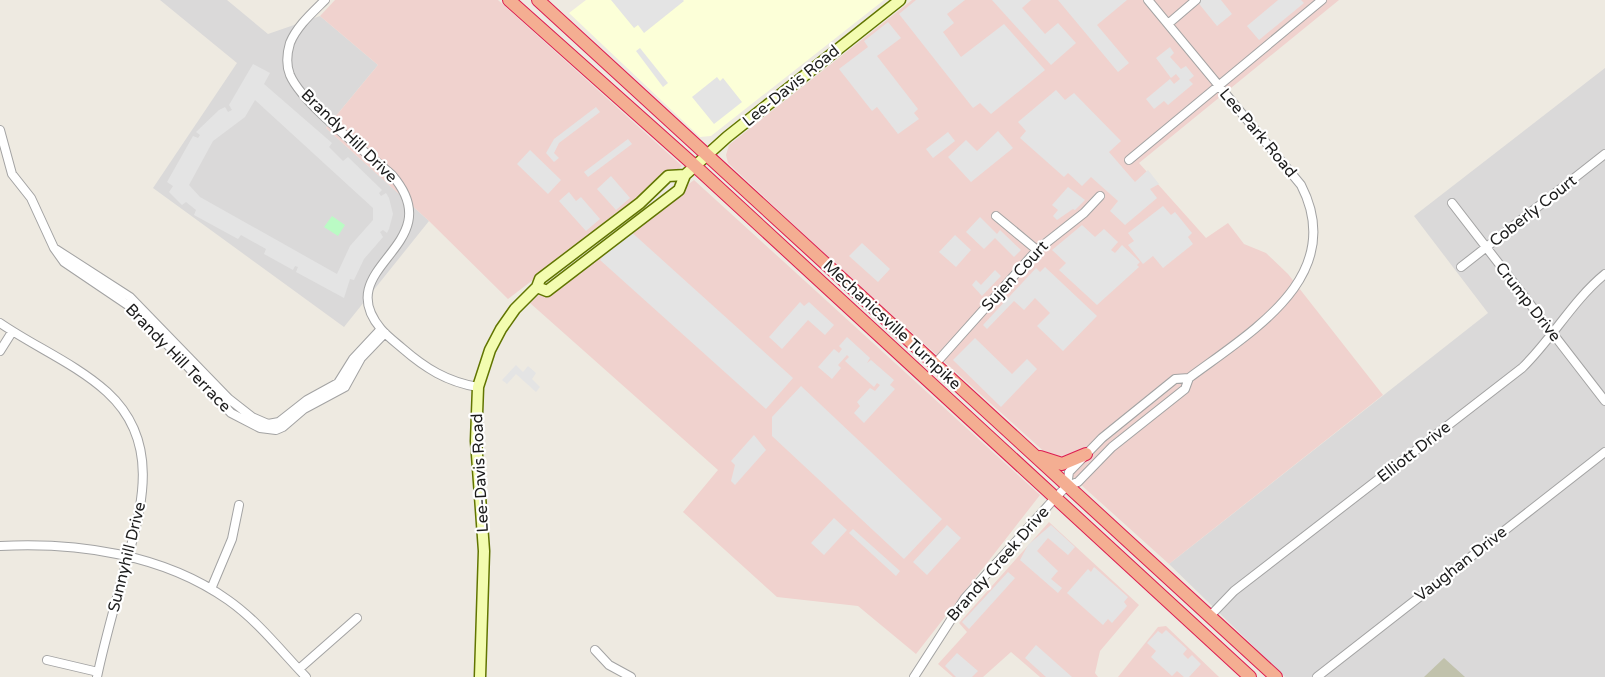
<svg xmlns="http://www.w3.org/2000/svg" width="1605" height="677" font-family="'Varela Round',sans-serif">
	<style>
		.residential { fill: #dad9d9 }
		.commercial { fill: #f0d2ce }
		.education { fill: #fcffd8 }
		.construction { fill: #c1c2ac }
		.park { fill: #bafbc4 }
		.parking { fill: #e4e4e4; fill-rule: evenodd }
		.lines { fill: none; stroke-linecap: round; stroke-linejoin: round }
		.minor-casing { stroke: #a3a3a3; stroke-width: 10 }
		.secondary-casing { stroke: #617500; stroke-width: 13 }
		.trunk-casing { stroke: #dd1c51; stroke-width: 14 }
		.minor { stroke: #fff; stroke-width: 8 }
		.secondary { stroke: #f3fcb0; stroke-width: 10 }
		.trunk { stroke: #f4ae92; stroke-width: 12 }
		.labels { text-anchor: middle; dominant-baseline: central; stroke-width: 4.5; stroke-linejoin: round; paint-order: stroke }
		.street-label { font-size: 16px; fill: #1c1c1c; stroke: #fff }
	</style>
	<rect width="100%" height="100%" fill="#eeeae1"/>
	<path class="residential" d="M160,0H227L268,34L320,16L378,65L326,128L429,221L344,327L153,188L237,63Z
		M1605,68V677H1285L1169,564L1488,313L1414,216Z"/>
	<path class="commercial" d="M335,0H498L682,166L508,299L429,221L326,128L378,65L320,16Z
		M912,0H1339L1139,163L1206,238L1228,223L1244,244L1266,253L1288,274L1383,395L1169,564L829,258L728,163L726,155L729,145Z
		M694,180L1040,495L916,654L858,606L777,597L683,512L718,470L530,303L556,278L635,225Z
		M1049,522L1139,605L1100,651L1095,673L1098,677H1040L1011,652L983,677H953L938,664L967,632L959,623Z
		M1166,626L1219,677H1118L1158,627Z"/>
	<path class="education" d="M586,0H884L711,136L700,137L569,13Z"/>
	<path class="construction" d="M1444,658L1465,677H1424Z"/>
	<path class="park" d="M332,216L345,225L338,236L324,227Z"/>
	<path class="parking" d="M611,0H683L684,1L644,33L638,25L634,28Z
		M916,0H965L947,14L954,23L943,32L961,57L1004,24L1045,70L991,114L980,103L973,108L899,14Z
		M992,0H1031L1022,8L1045,34L1058,23L1076,43L1051,65Z
		M1058,0H1127L1097,25L1129,63L1118,72Z
		M1196,0H1221L1232,14L1217,26Z
		M1278,0H1301L1304,3L1259,40L1247,26Z
		M888,22L901,38L877,56L918,109L914,113L919,119L898,134L877,107L872,111L839,69L868,47L864,41Z
		M1170,47L1174,53L1170,57L1181,69L1186,66L1194,76L1189,80L1193,84L1168,105L1164,101L1154,109L1146,99L1170,79L1174,84L1180,79L1176,74L1171,78L1156,58Z
		M640,48L668,83L663,87L636,51Z
		M253,64L270,73L264,84L332,143L329,147L343,161L348,157L382,190L379,193L381,196L386,193L389,198L393,214L389,229L387,233L383,230L380,232L383,237L364,259L354,280L350,279L344,298L296,272L298,267L295,266L293,270L264,254L266,249L241,235L238,239L194,215L196,210L186,202L182,205L169,192L173,186L167,182L193,136L198,138L200,135L196,132L219,110L225,107L228,112L232,110L229,105ZM255,100L373,208V220L350,246L337,274L200,197L189,185L213,141L245,117Z
		M717,77L720,81L723,78L742,102L714,124L692,97Z
		M1056,90L1065,100L1074,93L1121,141L1109,152L1135,182L1148,170L1159,184L1150,189L1157,198L1125,225L1110,211L1118,201L1091,177L1082,186L1068,173L1064,177L1020,138L1026,131L1018,122Z
		M596,107L600,112L559,143L554,153L559,158L554,162L546,153L554,139Z
		M998,131L1013,148L971,182L948,157L966,140L977,151Z
		M948,132L955,141L933,158L926,149Z
		M628,139L632,144L588,177L584,172Z
		M530,150L561,180L548,194L517,164Z
		M611,176L630,198L616,210L597,189Z
		M1068,187L1085,200L1075,210L1073,209L1057,220L1053,216L1058,210L1052,205Z
		M569,192L576,201L581,197L600,219L586,231L559,201Z
		M1163,206L1171,215L1175,212L1192,233L1188,237L1193,244L1163,268L1153,256L1143,264L1128,245L1134,241L1128,233Z
		M980,217L997,234L1000,230L1021,250L1014,257L995,238L984,249L966,232Z
		M1082,225L1095,237L1104,229L1118,242L1111,250L1115,253L1122,245L1140,262L1137,265L1139,267L1097,305L1059,270L1066,263L1052,250Z
		M628,229L793,378L766,409L600,260Z
		M955,235L971,250L956,267L939,252Z
		M862,243L890,269L878,282L849,256Z
		M1045,267L1097,316L1063,351L1037,326L1050,313L1035,298L1024,310L1014,301L987,329L983,325L1036,268L1040,272Z
		M995,270L1001,276L982,296L972,285L976,280L981,285Z
		M800,302L804,306L809,302L834,325L825,335L808,320L782,349L769,337Z
		M847,337L870,358L867,363L871,360L894,380L890,385L895,389L864,423L854,413L860,406L857,402L870,388L875,391L880,385L877,383L874,387L845,361L849,357L847,355L838,365L841,368L832,379L818,367L834,349L839,353L842,349L839,346Z
		M975,338L1012,374L1027,359L1037,369L1001,407L953,360Z
		M516,365L523,372L528,366L536,373L532,379L540,387L536,392L516,374L507,384L502,380Z
		M801,386L942,519L904,559L772,436V417Z
		M754,435L766,450L735,485L731,481L735,465L731,461Z
		M834,518L847,530L824,555L811,543Z
		M947,525L961,538L927,575L913,562Z
		M1051,525L1075,547L1068,555L1048,538L1037,551L1058,571L1051,579L1062,588L1058,593L1020,560L1028,545Z
		M853,529L900,571L896,576L849,533Z
		M1094,567L1128,597L1124,602L1127,606L1112,623L1108,619L1103,625L1067,593L1088,569L1091,572Z
		M1008,572L1015,578L969,629L962,622Z
		M1166,630L1187,649L1183,654L1188,659L1192,655L1201,664L1189,677H1184L1177,671L1172,676L1151,657L1156,651L1147,643L1158,631L1162,634Z
		M1036,645L1072,677H1046L1025,658Z
		M957,653L978,671L972,677H956L945,666Z"/>
	<g class="lines">
		<defs>
			<path id="minor" d="M325,0C312,13 297,26 290,43C287,53 286,65 290,75C303,105 365,151 392,175C453,246 328,266 381,329C387,336 395,342 402,348C425,368 447,382 478,387
				M1168,24L1196,0
				M0,130L12,174L31,198L54,248
				M1129,160L1322,0
				M1452,203L1605,401
				M996,216L1037,250
				M1461,267L1605,154
				M0,323C35,347 76,364 107,392C164,444 140,513 123,575C114,609 104,643 97,677
				M381,329L353,359L338,383L307,400L279,422L268,424L252,417L229,399L130,297L54,248L64,262L135,310L231,413L260,428L276,430L283,427L304,409L345,387L361,358L385,333
				M0,351L12,332
				M936,363L1037,250L1084,213L1100,196
				M1067,486L1069,472L1102,438L1175,379L1189,378
				M0,546C77,542 163,554 228,600C258,621 281,651 306,677
				M211,589L232,539L239,505
				M1210,616L1234,591L1522,368C1552,339 1573,300 1605,274
				M595,650L609,665L631,677
				M47,660L98,672
				M299,669L357,618
				M914,677L965,598L1055,498L1067,486L1078,482L1112,447L1185,389L1189,378C1252,331 1348,276 1301,185L1148,0
				M1317,677L1605,452"/>
			<path id="secondary" d="M537,287L547,291L679,190L685,175L727,137L900,0
				M480,677L484,551L476,441L478,387L490,350L501,329L515,309L537,287L540,279L640,203L668,176L685,175"/>
			<path id="trunk" d="M509,0L695,166L1250,677
				M538,0L1276,677
				M1040,457L1062,464L1086,454"/>
		</defs>
		<use href="#minor" class="minor-casing"/>
		<use href="#secondary" class="secondary-casing"/>
		<use href="#trunk" class="trunk-casing"/>
		<use href="#minor" class="minor"/>
		<use href="#secondary" class="secondary"/>
		<use href="#trunk" class="trunk"/>
	</g>
	<g class="labels">
		<g class="street-label">
			<text transform="translate(791 86) rotate(-39)">Lee-Davis Road</text>
			<text transform="translate(1258 133) rotate(50)">Lee Park Road</text>
			<text transform="translate(349 136) rotate(44)">Brandy Hill Drive</text>
			<text transform="translate(1533 211) rotate(-38)">Coberly Court</text>
			<text transform="translate(1015 276) rotate(-47)">Sujen Court</text>
			<text transform="translate(1528 302) rotate(52)">Crump Drive</text>
			<text transform="translate(892 325) rotate(43)">Mechanicsville Turnpike</text>
			<text transform="translate(178 358) rotate(46)">Brandy Hill Terrace</text>
			<text transform="translate(1414 452) rotate(-38)">Elliott Drive</text>
			<text transform="translate(480 473) rotate(-93)">Lee-Davis Road</text>
			<text transform="translate(127 557) rotate(-76)">Sunnyhill Drive</text>
			<text transform="translate(998 564) rotate(-49)">Brandy Creek Drive</text>
			<text transform="translate(1461 564) rotate(-38)">Vaughan Drive</text>
		</g>
	</g>
</svg>
